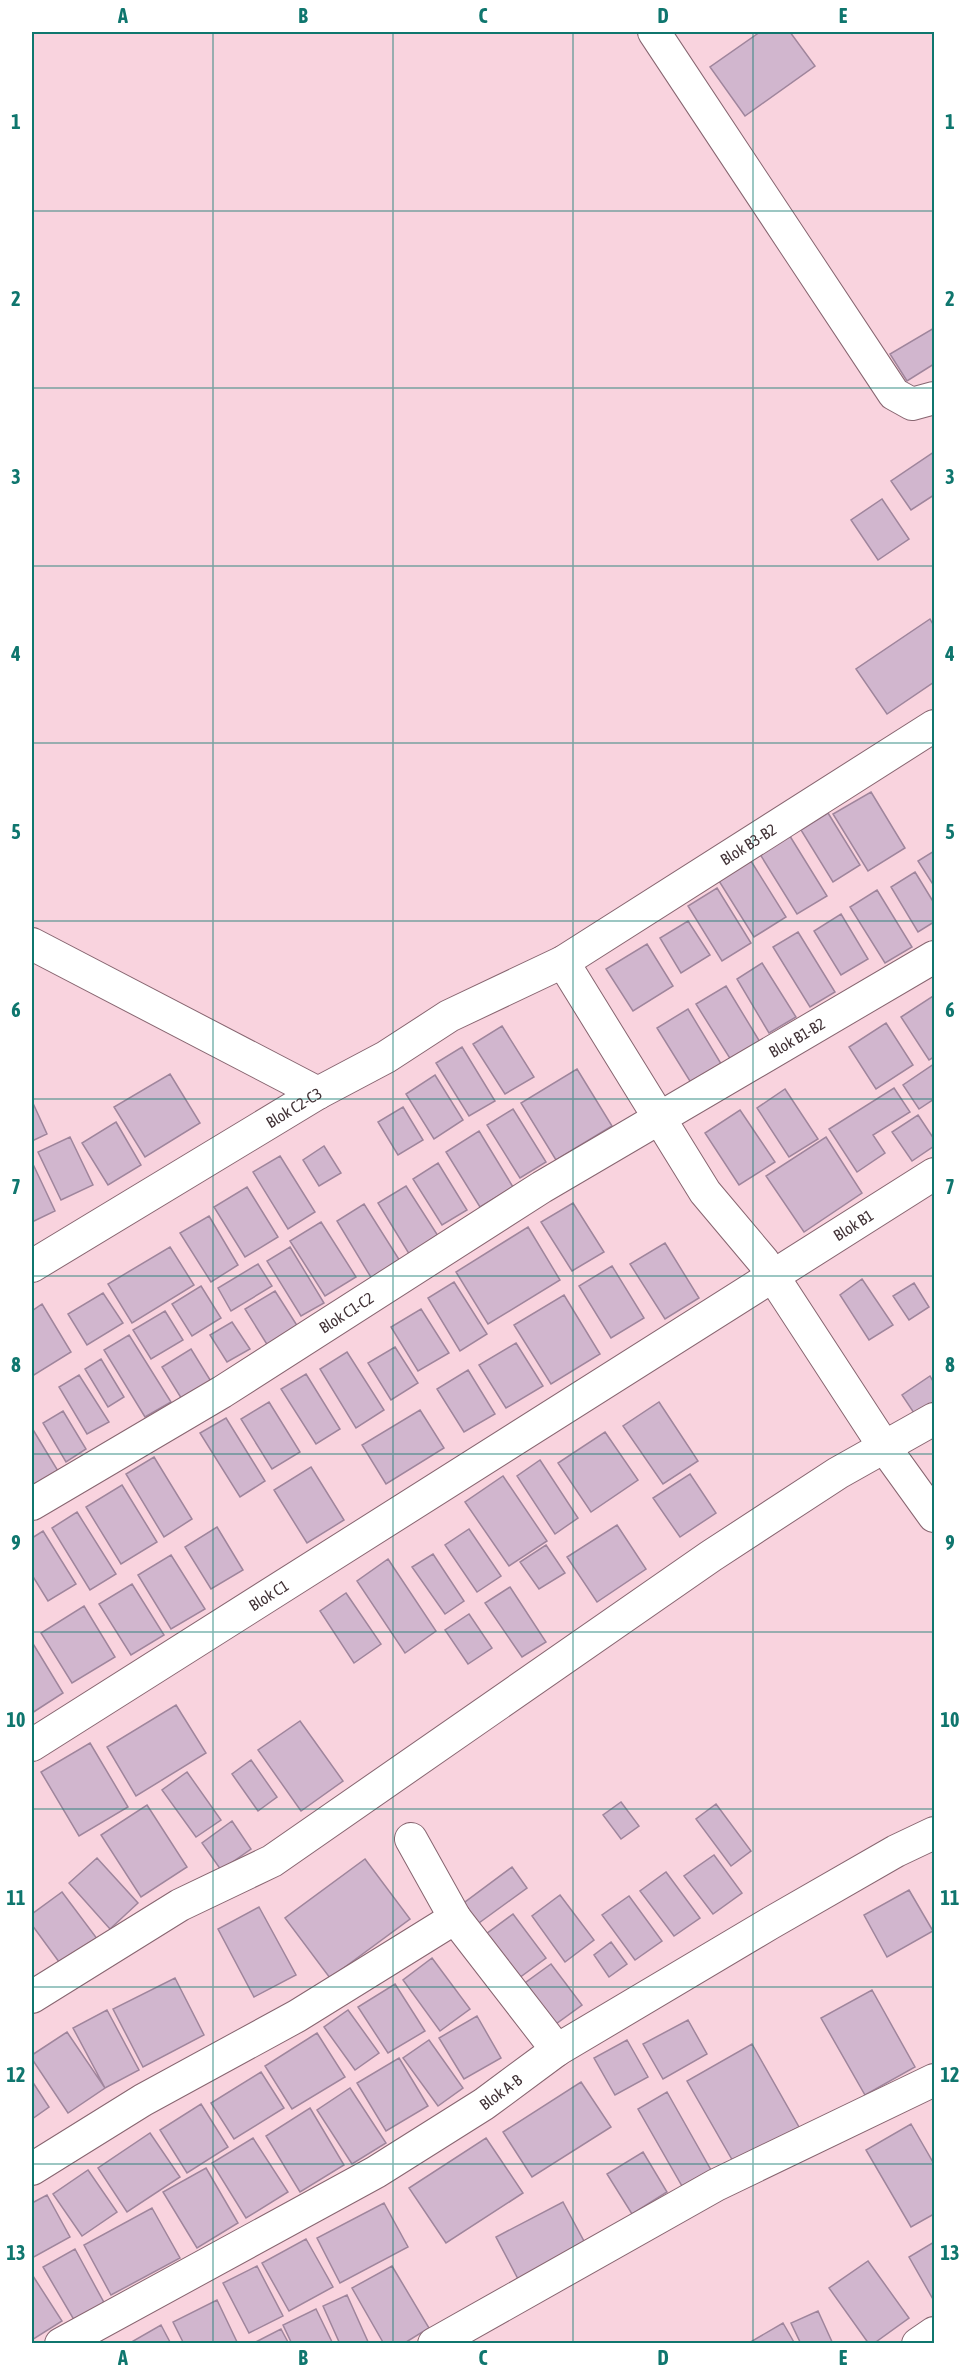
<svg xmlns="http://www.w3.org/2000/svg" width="966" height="2375" font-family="'Asap Condensed',sans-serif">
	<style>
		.building { fill: #d1b6ce; stroke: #9f859c; stroke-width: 1.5 }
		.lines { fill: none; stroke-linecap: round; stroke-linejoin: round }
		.minor-casing { stroke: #876570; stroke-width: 34 }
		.minor { stroke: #fff; stroke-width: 32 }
		.grid { fill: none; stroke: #0f766e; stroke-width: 1.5; stroke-opacity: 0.55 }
		.labels { text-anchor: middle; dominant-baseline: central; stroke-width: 5; stroke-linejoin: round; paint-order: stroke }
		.street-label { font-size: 16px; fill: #423337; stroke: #fff }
		.neatline { fill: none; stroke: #0f766e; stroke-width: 2 }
		.grid-label { font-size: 20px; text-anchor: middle; font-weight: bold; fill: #0f766e }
	</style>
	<rect width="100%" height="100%" fill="#f9d3de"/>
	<path class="building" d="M760,32H790L815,66L745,116L710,67Z
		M934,328V364L907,381L890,354Z
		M934,452V495L911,510L891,481Z
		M882,499L909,539L878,560L851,520Z
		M930,619L934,626V682L887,714L856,669Z
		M871,792L905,848L868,871L833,814Z
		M828,813L860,865L833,882L801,830Z
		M788,833L827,896L797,914L758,851Z
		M934,851V886L918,861Z
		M751,861L786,917L754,937L719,881Z
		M915,872L934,903V922L918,932L891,887Z
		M717,888L751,943L722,961L688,906Z
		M877,890L912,947L885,963L850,907Z
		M841,914L868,959L841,975L814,931Z
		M688,921L710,955L681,973L660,938Z
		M798,932L835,992L810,1007L773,947Z
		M647,944L673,986L633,1011L606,969Z
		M762,963L796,1017L769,1033L737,979Z
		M726,986L760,1042L731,1060L696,1004Z
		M933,996L934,1057L929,1060L901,1017Z
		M688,1009L723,1067L693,1086L657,1028Z
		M886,1023L913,1065L876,1089L849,1047Z
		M502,1026L534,1077L505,1094L473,1044Z
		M462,1047L495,1101L469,1116L436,1063Z
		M934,1064V1099L919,1109L903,1085Z
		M577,1069L612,1126L556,1160L521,1103Z
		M170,1074L200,1123L145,1157L114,1107Z
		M435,1075L463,1120L434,1139L406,1094Z
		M894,1088L910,1112L873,1135L885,1153L857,1172L829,1129Z
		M785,1089L818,1139L789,1157L757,1108Z
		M32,1101L47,1134L32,1141Z
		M403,1107L423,1140L398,1155L378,1122Z
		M513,1109L546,1162L520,1178L487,1125Z
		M740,1110L775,1162L739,1185L705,1133Z
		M918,1115L934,1139V1146L912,1161L892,1132Z
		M116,1122L141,1165L108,1185L82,1143Z
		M479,1131L513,1187L480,1207L446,1152Z
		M70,1137L93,1185L61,1200L38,1152Z
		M826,1137L862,1193L804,1232L766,1176Z
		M324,1146L341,1173L319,1186L303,1160Z
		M280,1156L315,1212L288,1229L253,1172Z
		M32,1162L55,1211L32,1222Z
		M438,1163L467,1210L442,1225L413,1179Z
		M406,1186L440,1239L411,1257L378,1203Z
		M247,1187L278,1237L245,1257L214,1207Z
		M573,1203L604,1252L572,1271L541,1222Z
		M364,1204L400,1261L372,1279L337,1221Z
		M209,1216L238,1265L211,1282L180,1233Z
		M321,1222L356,1277L325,1296L290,1241Z
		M528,1227L560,1280L488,1324L456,1272Z
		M665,1243L699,1298L665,1319L630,1264Z
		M170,1247L194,1285L132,1323L108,1284Z
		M290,1247L324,1303L301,1316L267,1261Z
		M258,1264L272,1286L231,1311L218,1288Z
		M612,1266L644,1318L611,1338L579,1286Z
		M862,1279L893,1325L869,1340L840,1295Z
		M454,1282L487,1334L460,1351L428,1298Z
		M914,1283L929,1307L909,1320L893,1296Z
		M201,1286L221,1318L192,1336L172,1304Z
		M275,1291L298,1327L268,1346L245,1309Z
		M103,1293L123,1323L87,1345L68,1314Z
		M564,1295L600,1354L551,1384L514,1325Z
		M42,1304L71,1352L34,1375L32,1371V1311Z
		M421,1309L449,1353L418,1371L391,1327Z
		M165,1311L183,1340L151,1359L133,1330Z
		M232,1322L250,1349L227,1362L210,1335Z
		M129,1335L171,1402L145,1417L104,1350Z
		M516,1343L543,1386L506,1408L479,1365Z
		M395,1347L418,1383L391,1400L368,1363Z
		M191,1349L212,1383L183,1401L162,1367Z
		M347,1352L384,1410L356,1428L320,1369Z
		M101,1359L124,1397L108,1407L85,1369Z
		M468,1370L495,1414L464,1432L437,1389Z
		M306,1374L340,1429L316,1444L281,1389Z
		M79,1375L109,1422L87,1434L59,1387Z
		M930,1376L934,1383V1404L916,1416L902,1395Z
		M269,1402L300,1452L272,1469L241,1419Z
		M659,1402L698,1461L663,1484L623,1426Z
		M420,1410L444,1448L386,1484L362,1445Z
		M63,1411L86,1449L66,1462L43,1423Z
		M226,1418L265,1481L240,1497L200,1433Z
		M32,1428L58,1471L32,1487Z
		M605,1432L638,1480L591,1512L558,1463Z
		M154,1457L192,1519L164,1537L126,1474Z
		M540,1460L578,1518L555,1534L517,1476Z
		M311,1467L344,1520L307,1543L274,1490Z
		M690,1474L716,1513L680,1537L653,1498Z
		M503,1476L547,1541L509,1566L465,1502Z
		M122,1485L157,1542L121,1564L86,1507Z
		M77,1512L116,1574L90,1590L52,1528Z
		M617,1525L646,1569L597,1602L567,1557Z
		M217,1527L243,1570L211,1589L185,1547Z
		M469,1529L501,1576L477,1592L445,1545Z
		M43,1531L76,1584L48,1601L32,1575V1538Z
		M546,1545L565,1573L539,1589L520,1562Z
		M433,1554L464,1601L445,1614L412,1567Z
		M171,1555L205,1609L171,1629L138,1575Z
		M388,1559L436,1631L405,1653L357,1581Z
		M132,1584L164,1635L131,1655L99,1604Z
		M510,1587L546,1642L522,1657L485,1603Z
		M346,1593L381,1644L354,1663L320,1611Z
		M84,1606L115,1657L72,1683L41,1633Z
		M469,1614L492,1648L468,1664L445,1630Z
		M32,1642L63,1693L32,1713Z
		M176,1705L206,1753L136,1796L107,1747Z
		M300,1721L343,1781L301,1811L258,1750Z
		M90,1743L128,1807L79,1836L41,1772Z
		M251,1760L277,1797L258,1811L232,1774Z
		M187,1772L221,1820L196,1837L162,1790Z
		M621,1802L639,1826L621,1839L603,1815Z
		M716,1804L751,1851L731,1866L696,1819Z
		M147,1805L187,1867L141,1897L101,1835Z
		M232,1821L251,1849L221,1870L202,1843Z
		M714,1855L742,1893L713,1914L684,1876Z
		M97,1858L138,1903L110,1929L69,1883Z
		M365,1859L410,1919L330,1978L285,1918Z
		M512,1867L527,1888L472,1928L457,1908Z
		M666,1872L700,1918L674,1936L640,1891Z
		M909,1890L933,1931L887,1957L864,1915Z
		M62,1892L98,1940L62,1966L32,1925V1914Z
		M560,1895L594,1940L565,1962L532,1916Z
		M629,1896L662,1941L635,1960L602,1915Z
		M259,1907L296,1975L254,1997L218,1929Z
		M513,1914L546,1958L515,1981L482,1937Z
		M611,1942L627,1964L609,1977L594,1955Z
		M432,1958L470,2009L440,2031L403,1980Z
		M551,1964L582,2005L549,2029L518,1988Z
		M175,1978L204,2035L143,2067L113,2009Z
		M395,1984L425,2031L388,2053L358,2007Z
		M872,1990L915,2067L865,2095L821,2018Z
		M107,2010L139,2070L105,2088L73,2028Z
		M348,2010L379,2053L355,2070L324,2027Z
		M477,2016L501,2058L464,2079L439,2038Z
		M688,2020L707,2054L663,2079L643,2044Z
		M67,2032L105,2088L68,2113L32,2059V2055Z
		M317,2033L345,2077L292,2109L265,2066Z
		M429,2040L463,2088L438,2106L403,2058Z
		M627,2040L648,2077L615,2095L594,2058Z
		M752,2044L799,2127L734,2163L687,2081Z
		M399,2058L428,2106L386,2131L357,2083Z
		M261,2072L284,2108L234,2139L211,2103Z
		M32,2081L49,2107L32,2119Z
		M581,2082L611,2127L532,2177L503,2132Z
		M350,2088L386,2143L352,2164L317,2110Z
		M667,2092L711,2170L682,2186L638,2109Z
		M201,2104L228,2147L187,2173L160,2130Z
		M310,2108L344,2165L300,2192L266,2136Z
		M911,2124L934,2164V2214L911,2227L866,2150Z
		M150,2133L180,2177L127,2212L98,2168Z
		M253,2138L288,2192L246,2218L212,2163Z
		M486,2138L523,2193L446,2243L409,2188Z
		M643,2152L667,2192L632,2214L607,2174Z
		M206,2168L238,2223L197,2248L163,2192Z
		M88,2170L117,2212L82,2236L53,2194Z
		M47,2195L70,2237L32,2258V2203Z
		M563,2202L585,2243L518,2279L496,2237Z
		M384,2203L408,2247L340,2283L317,2238Z
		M152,2208L180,2258L111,2295L84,2245Z
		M306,2239L333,2287L289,2311L262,2263Z
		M934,2242V2301L909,2257Z
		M75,2249L107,2308L77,2325L43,2267Z
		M868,2261L909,2318L873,2344H869L829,2288Z
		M257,2266L283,2316L249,2333L223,2283Z
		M392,2266L429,2328L403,2344H384L352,2288Z
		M33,2276L62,2321L32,2340V2277Z
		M347,2295L369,2344H340L323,2306Z
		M217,2300L238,2344H184L173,2322Z
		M316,2309L333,2344H292L283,2325Z
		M818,2311L833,2344H801L791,2323Z
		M783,2323L795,2344H747Z
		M161,2325L171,2344H128Z
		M281,2329L289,2344H252Z"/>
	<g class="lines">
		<defs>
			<g id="minor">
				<path d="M654,32L894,394L912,404L934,398"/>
				<path d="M32,944L318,1093"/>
				<path d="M563,962L705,1192L763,1261L885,1448L934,1516"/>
				<path id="s1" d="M32,1266L318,1093L386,1057L449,1016L563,962L934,726"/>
				<path id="s2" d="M32,1504L222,1392L542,1187L934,957"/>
				<path id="s3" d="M32,1745L934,1174"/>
				<path d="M411,1839L455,1918"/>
				<path d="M32,1997L180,1905L272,1861L711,1556L838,1473L934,1419"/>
				<path d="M32,2169L143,2100L297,2016L455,1918L557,2050"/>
				<path id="s4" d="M61,2344L376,2172L484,2104L557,2050L769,1924L896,1851L934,1833"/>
				<path d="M434,2344L716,2185L934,2080"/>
				<path d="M918,2344L934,2333"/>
			</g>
		</defs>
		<use href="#minor" class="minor-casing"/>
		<use href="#minor" class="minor"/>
	</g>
	<path class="grid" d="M213,32V2344M393,32V2344M573,32V2344M753,32V2344M32,211H934M32,388H934M32,566H934M32,743H934M32,921H934M32,1099H934M32,1276H934M32,1454H934M32,1632H934M32,1809H934M32,1987H934M32,2164H934"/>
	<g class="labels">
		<g class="street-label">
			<text stroke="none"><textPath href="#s1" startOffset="832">Blok B3-B2</textPath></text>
			<text stroke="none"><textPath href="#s2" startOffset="896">Blok B1-B2</textPath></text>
			<text stroke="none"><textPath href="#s1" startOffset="306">Blok C2-C3</textPath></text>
			<text stroke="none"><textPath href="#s3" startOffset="972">Blok B1</textPath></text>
			<text stroke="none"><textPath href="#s2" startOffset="368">Blok C1-C2</textPath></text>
			<text stroke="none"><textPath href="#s3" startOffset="280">Blok C1</textPath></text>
			<text stroke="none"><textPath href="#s4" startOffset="507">Blok A-B</textPath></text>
		</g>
	</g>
	<rect width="966" height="2375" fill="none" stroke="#ffffff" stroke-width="66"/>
	<rect x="33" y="33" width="900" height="2309" class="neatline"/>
	<g class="grid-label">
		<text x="123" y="23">A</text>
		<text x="303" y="23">B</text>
		<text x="483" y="23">C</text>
		<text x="663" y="23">D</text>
		<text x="843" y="23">E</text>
		<text x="16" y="129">1</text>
		<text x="950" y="129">1</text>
		<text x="16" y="306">2</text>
		<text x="950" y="306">2</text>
		<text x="16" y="484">3</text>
		<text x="950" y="484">3</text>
		<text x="16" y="661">4</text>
		<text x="950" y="661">4</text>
		<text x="16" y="839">5</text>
		<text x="950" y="839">5</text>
		<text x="16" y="1017">6</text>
		<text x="950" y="1017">6</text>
		<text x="16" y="1194">7</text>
		<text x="950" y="1194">7</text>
		<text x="16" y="1372">8</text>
		<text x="950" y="1372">8</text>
		<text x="16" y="1550">9</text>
		<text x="950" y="1550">9</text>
		<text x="16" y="1727">10</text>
		<text x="950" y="1727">10</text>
		<text x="16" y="1905">11</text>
		<text x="950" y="1905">11</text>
		<text x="16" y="2082">12</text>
		<text x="950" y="2082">12</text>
		<text x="16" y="2260">13</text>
		<text x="950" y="2260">13</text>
		<text x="123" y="2365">A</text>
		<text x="303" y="2365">B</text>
		<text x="483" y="2365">C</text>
		<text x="663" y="2365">D</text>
		<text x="843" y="2365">E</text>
	</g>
</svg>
